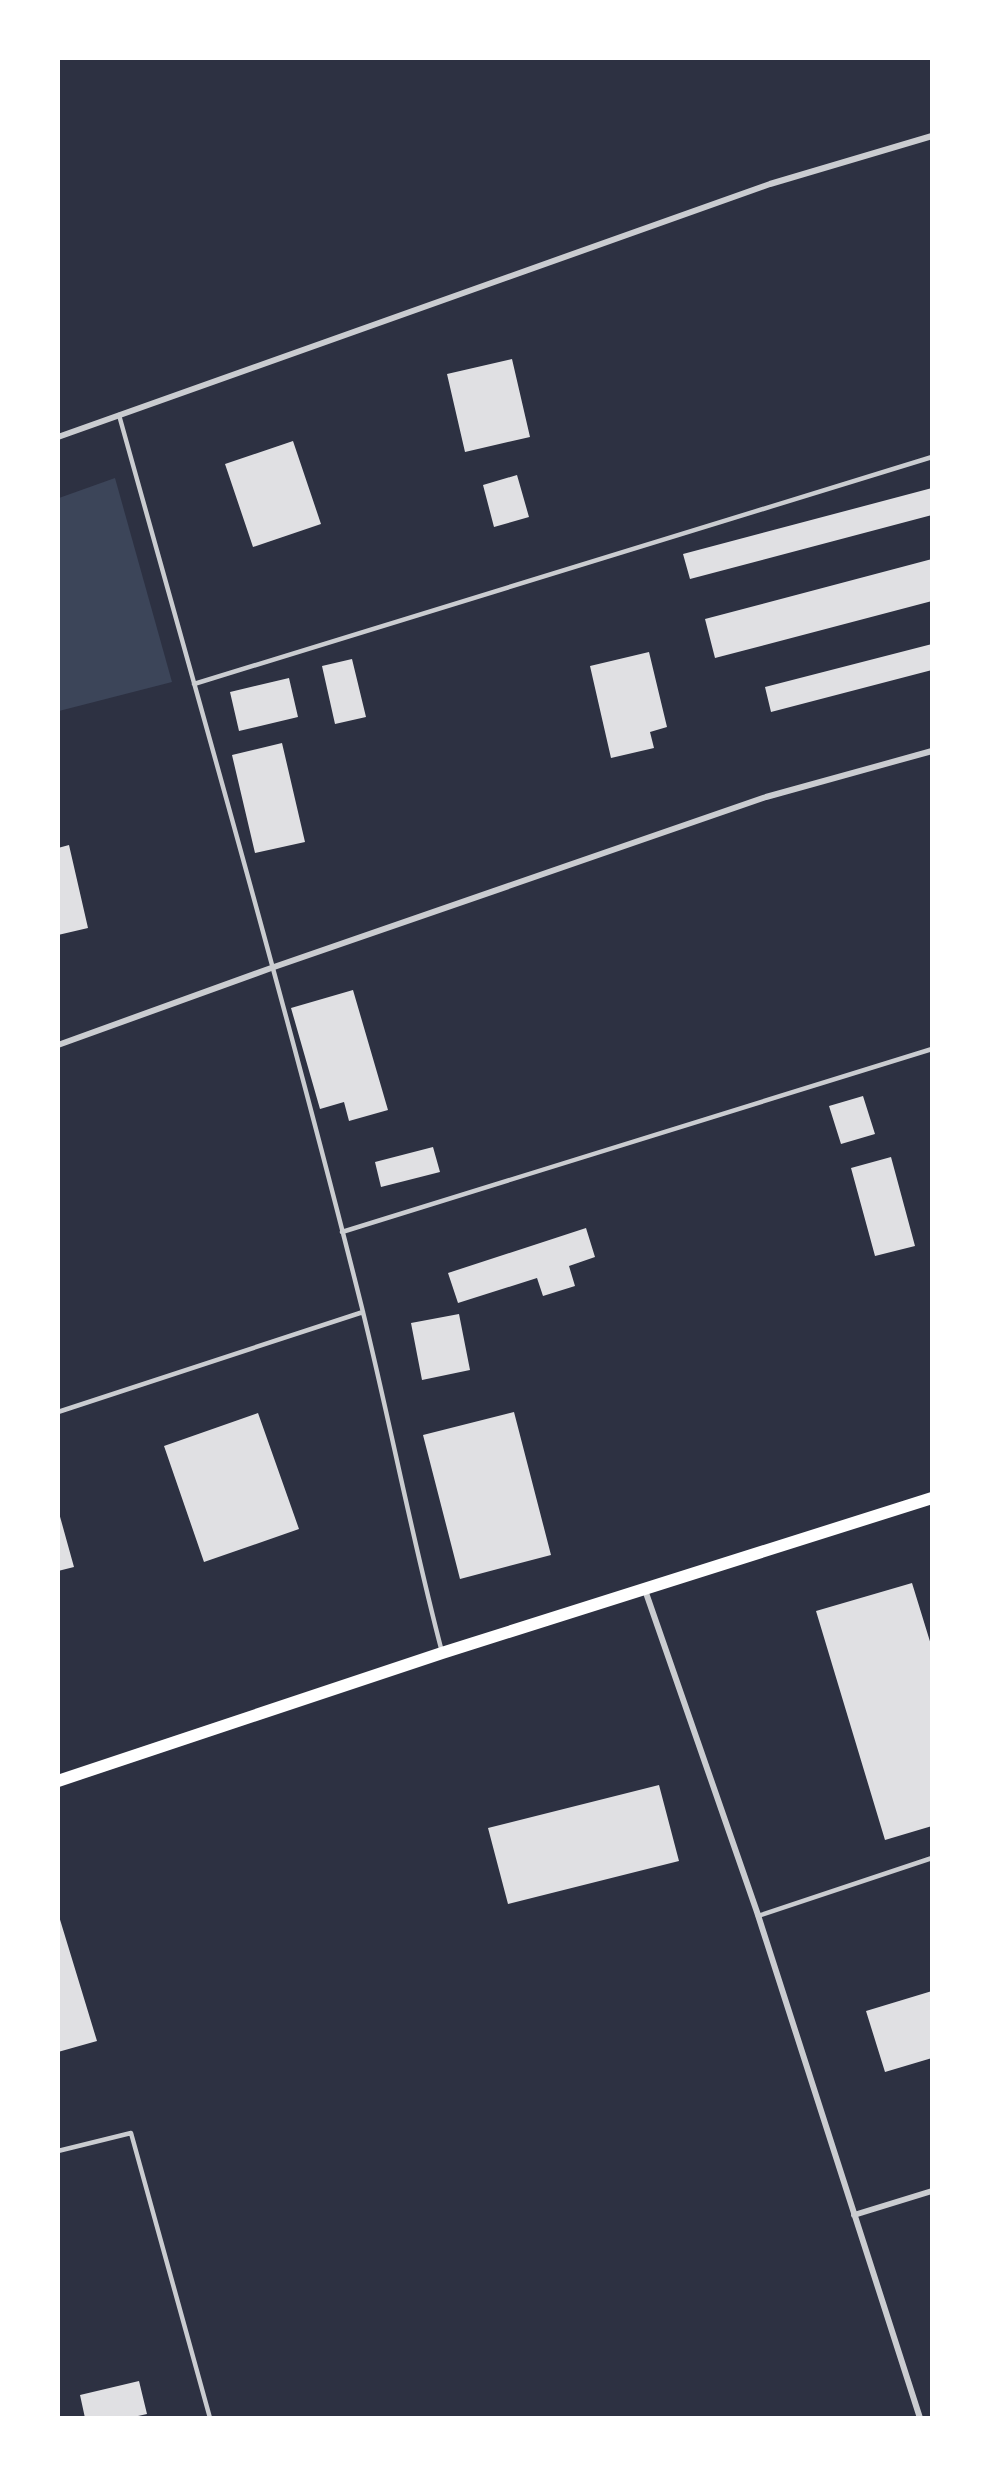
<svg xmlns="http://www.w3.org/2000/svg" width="990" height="2476" font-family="Raleway,sans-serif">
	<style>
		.green { fill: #3c4559 }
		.building { fill: #e0e0e3 }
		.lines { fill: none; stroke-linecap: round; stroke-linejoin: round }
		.service { stroke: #caccd0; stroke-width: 4.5 }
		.minor { stroke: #caccd0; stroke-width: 6 }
		.secondary { stroke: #fff; stroke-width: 12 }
	</style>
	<rect width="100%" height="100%" fill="#2d3142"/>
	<path class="green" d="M115,478L172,682L59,711V498Z"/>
	<path class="building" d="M512,359L530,437L465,452L447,374Z
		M293,441L321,524L253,547L225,464Z
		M517,475L529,517L494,527L483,485Z
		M932,488V515L690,579L683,554Z
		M932,559V601L715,658L705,619Z
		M932,644V670L771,712L765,687Z
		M649,652L667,727L650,732L654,748L611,758L590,666Z
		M352,659L366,717L335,724L322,666Z
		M289,678L298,717L239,731L230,692Z
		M282,743L305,842L255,853L232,755Z
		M69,845L88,928L58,935V848Z
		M353,990L388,1110L349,1121L344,1102L320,1109L291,1008Z
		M863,1096L875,1134L841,1144L829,1106Z
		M433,1147L440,1172L381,1187L375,1162Z
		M891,1157L915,1246L875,1256L851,1168Z
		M586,1228L595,1257L569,1266L575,1286L543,1296L537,1278L458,1303L448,1273Z
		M459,1314L470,1370L422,1380L411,1323Z
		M514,1412L551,1555L460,1579L423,1435Z
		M258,1413L299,1529L204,1562L164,1446Z
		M59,1513L74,1567L58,1571V1514Z
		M912,1583L932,1648V1826L885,1840L816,1611Z
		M659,1785L679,1861L508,1904L488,1828Z
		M58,1913L97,2041L58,2052Z
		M932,1991V2058L885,2072L866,2011Z
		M139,2381L147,2414L129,2418H85L80,2395Z"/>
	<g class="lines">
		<path class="service" d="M119,415C202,712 287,1009 362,1308C390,1422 412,1538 442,1652
			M194,684L932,457
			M342,1232L932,1049
			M58,1412L363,1312
			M758,1916L932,1858
			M58,2151L131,2133L210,2418"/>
		<path class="minor" d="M58,437L770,184L932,136
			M58,1045L274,967L766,797L932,751
			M645,1590L757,1912L920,2418
			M854,2215L932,2191"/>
		<path class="secondary" d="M58,1781L442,1653L932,1498"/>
	</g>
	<rect width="990" height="2476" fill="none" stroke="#ffffff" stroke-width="120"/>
</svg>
